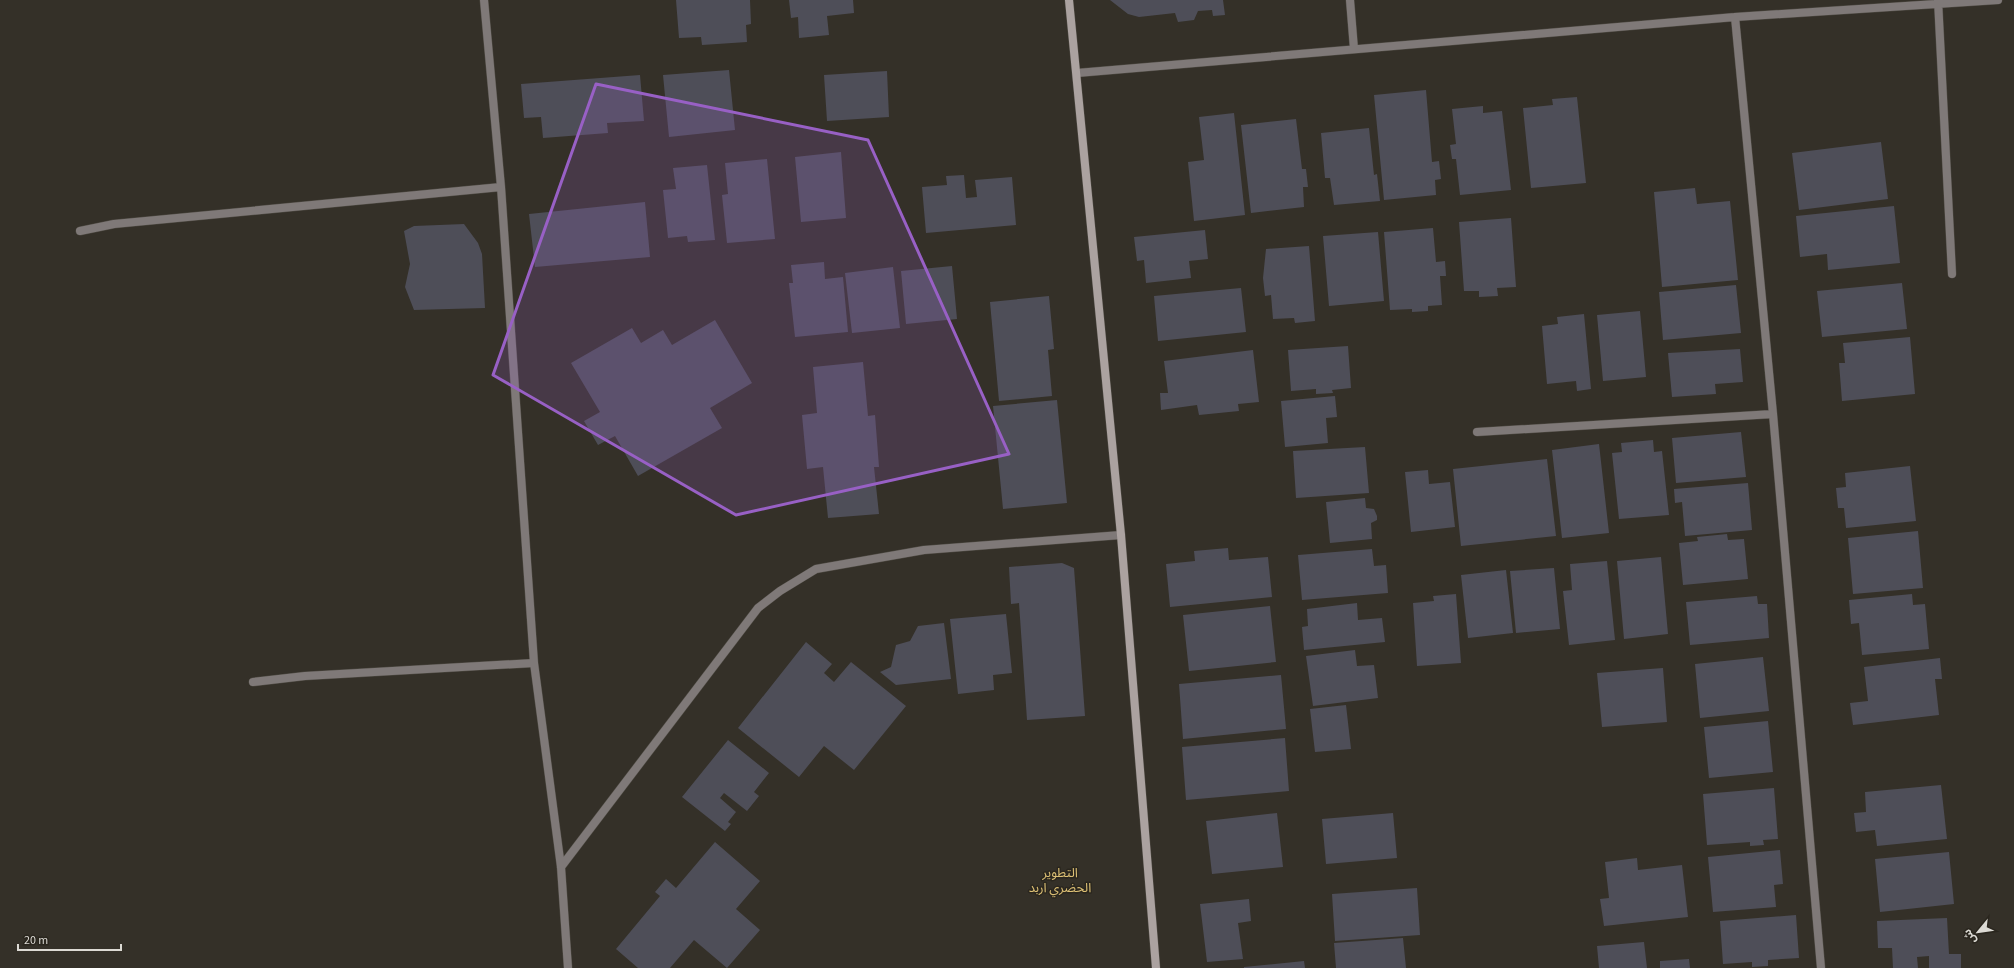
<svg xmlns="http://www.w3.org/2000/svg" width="2014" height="968" font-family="'Source Sans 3','Noto Sans Arabic',sans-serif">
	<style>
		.building { fill: #4e4e58 }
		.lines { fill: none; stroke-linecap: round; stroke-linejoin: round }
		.street-casing { stroke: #4f4b44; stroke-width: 9 }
		.secondary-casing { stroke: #4f4b44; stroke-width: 9 }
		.street { stroke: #7f7978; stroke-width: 8 }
		.secondary { stroke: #aba2a0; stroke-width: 8 }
		.marked { fill: #9860c5; fill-opacity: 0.2; stroke: #9860c5; stroke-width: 3; stroke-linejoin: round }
		.labels { text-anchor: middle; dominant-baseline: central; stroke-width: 3; stroke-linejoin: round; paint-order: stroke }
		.neighbourhood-label { font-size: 13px; fill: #ddc075; stroke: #2a261e }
	</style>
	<rect width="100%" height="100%" fill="#343028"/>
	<path class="building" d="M676,0H750L751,24L746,25L747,42L702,45L701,37L679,38Z
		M789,0H853L854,13L827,16L829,35L799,38L798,17L791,18Z
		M1110,0H1223L1225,15L1213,16L1212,10L1198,11L1194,20L1178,22L1175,13L1139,17L1128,14Z
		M729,70L735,130L669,137L663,75Z
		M887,71L889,117L827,121L824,75Z
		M640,75L644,121L607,123L608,133L543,138L541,117L524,118L521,84Z
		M1426,90L1432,162L1439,161L1441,179L1435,180L1436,195L1384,200L1374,95Z
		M1577,97L1586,183L1531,188L1523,108L1553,105L1552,99Z
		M1483,106V113L1502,111L1511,190L1460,195L1456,159H1452L1450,145L1456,144L1452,109Z
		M1234,113L1245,215L1194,221L1188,162L1204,160L1199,117Z
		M1296,119L1302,169H1306L1308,187H1303L1304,207L1251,213L1241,125Z
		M1369,128L1374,175L1377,174L1380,201L1334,205L1330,178H1325L1321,133Z
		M1881,142L1888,199L1799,210L1792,153Z
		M841,152L846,218L801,222L795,157Z
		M767,159L775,239L727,243L722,195L728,194L725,163Z
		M707,165L715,240L688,242L687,236L668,238L663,190L676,189L673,168Z
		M964,175L966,198L977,197L975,180L1012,177L1016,225L926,233L922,187L947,185L946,176Z
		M1695,188L1697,204L1730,201L1738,280L1662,287L1654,192Z
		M645,202L650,257L535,267L529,214Z
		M1894,206L1900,263L1828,270L1827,254L1800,257L1796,216Z
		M1511,218L1516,287L1497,288L1498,296L1479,297V291H1464L1459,222Z
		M464,224L478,243L482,254L485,308L414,310L405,287L410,264L404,231L414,226Z
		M1433,228L1436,262L1445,261L1446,276H1440L1442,305L1428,306V311L1412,312V309L1390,310L1384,232Z
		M1205,230L1208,259L1189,261L1191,278L1146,283L1144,260L1137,261L1134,237Z
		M1378,232L1384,301L1329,306L1323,236Z
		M1309,246L1315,321L1295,323L1294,318L1273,319L1271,295L1265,296L1263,278L1266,249Z
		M824,262L825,279L843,277L848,332L795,337L789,283H793L791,265Z
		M952,266L957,319L906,324L901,271Z
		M893,267L900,328L852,333L845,273Z
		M1902,283L1907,329L1822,337L1817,291Z
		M1736,285L1741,333L1663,340L1659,292Z
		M1241,288L1246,332L1158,341L1154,296Z
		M1049,296L1054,349L1048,350L1052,396L999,401L990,302Z
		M1640,311L1646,377L1603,381L1597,315Z
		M1584,314L1591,389L1577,391L1576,381L1547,384L1542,326L1558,324L1557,317Z
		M715,320L752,383L710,408L722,428L638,476L615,436L598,445L584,421L600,412L571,363L632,328L641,343L663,330L672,345Z
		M1910,337L1915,394L1842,401L1839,363H1845L1843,343Z
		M1348,346L1351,388L1332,390L1333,393L1316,394V389L1291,391L1288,350Z
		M1740,349L1743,382L1715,384L1716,394L1672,397L1668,353Z
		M1253,350L1259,402L1238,404L1239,411L1199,415L1197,405L1161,410L1160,393H1168L1164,361Z
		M863,362L868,416L875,415L879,467H874L879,514L828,518L823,467L807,469L802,415L817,413L813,367Z
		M1335,396L1337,417L1326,418L1328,443L1285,447L1281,401Z
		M1057,400L1067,503L1003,509L993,406Z
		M1741,432L1746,477L1676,483L1672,438Z
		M1653,440L1654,452L1662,451L1669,515L1619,519L1612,453L1622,452L1621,443Z
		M1599,444L1609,533L1562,538L1552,450Z
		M1365,447L1369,493L1296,498L1293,451Z
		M1547,459L1556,536L1461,546L1453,469Z
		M1910,466L1916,521L1846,528L1844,508H1838L1836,488L1846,487L1845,473Z
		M1428,470L1429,484L1450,482L1455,527L1411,532L1405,472Z
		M1748,483L1752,530L1685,536L1682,502L1675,503L1674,489Z
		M1365,498L1366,508L1374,509L1377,516V520L1371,523L1372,539L1330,543L1326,502Z
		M1918,531L1923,588L1853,594L1848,538Z
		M1727,534L1728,540L1744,539L1748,579L1683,585L1679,543L1698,541L1697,537Z
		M1228,548L1229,560L1268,557L1272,597L1170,607L1166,564L1195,561L1194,551Z
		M1372,549L1374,566L1386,565L1388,593L1302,600L1298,555Z
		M1661,557L1668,634L1624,639L1617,561Z
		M1607,561L1615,640L1569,645L1563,591L1572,590L1570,564Z
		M1062,563L1074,568L1085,716L1027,720L1019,603L1011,604L1009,567Z
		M1554,568L1560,629L1516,633L1510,571Z
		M1506,570L1513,633L1468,638L1461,575Z
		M1456,594L1461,663L1417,666L1413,603L1434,601L1433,596Z
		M1912,594L1913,605L1925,604L1929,649L1862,655L1859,623L1851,624L1849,600Z
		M1757,596L1758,604H1767L1769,638L1690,645L1686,602Z
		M1357,603L1358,620L1382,618L1385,642L1304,650L1302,627L1308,626L1307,609Z
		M1270,606L1276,662L1189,671L1183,615Z
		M1006,614L1012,673L993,675L994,690L958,694L950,619Z
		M944,623L951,679L896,685L880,672L891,667L896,645L910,641L918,626Z
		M806,642L832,664L824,673L834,682L851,662L906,706L854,770L824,746L799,777L738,728Z
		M1355,650L1357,666L1374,665L1378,698L1313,706L1306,656Z
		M1763,657L1769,711L1700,718L1695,664Z
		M1940,658L1942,679H1935L1939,715L1853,725L1850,703L1868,701L1864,667Z
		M1663,668L1667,722L1602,727L1597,673Z
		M1281,675L1286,729L1183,739L1179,684Z
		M1346,705L1351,749L1315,752L1310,709Z
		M1768,721L1773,772L1709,778L1704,727Z
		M1285,738L1289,791L1186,800L1182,747Z
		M728,740L769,773L754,792L759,796L747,811L724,793L720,798L736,812L728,822L731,824L725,831L682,797Z
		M1941,785L1947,839L1877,846L1875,830L1856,832L1854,813L1866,812L1865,792Z
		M1774,788L1778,839L1763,840L1764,845L1750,846V842L1707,845L1703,794Z
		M1277,813L1283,867L1212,874L1206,821Z
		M1393,813L1397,858L1326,864L1322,819Z
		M715,842L760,881L736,909L760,930L727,968L694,940L670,968H638L616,949L660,896L655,892L666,879L676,888Z
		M1780,850L1783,884L1774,885L1776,907L1713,912L1708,857Z
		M1949,852L1954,904L1880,912L1875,859Z
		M1637,858L1638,870L1682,865L1688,917L1604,926L1600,899L1609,898L1605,862Z
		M1417,888L1420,935L1335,941L1332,894Z
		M1249,899L1251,921L1238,923L1243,959L1207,962L1200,904Z
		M1796,915L1799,958L1768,960V966L1752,967V962L1723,964L1720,921Z
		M1947,918L1949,954H1961V968H1929V956L1917,957L1918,968H1893L1892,948H1878L1877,921Z
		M1403,938L1406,968H1336L1334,943Z
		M1644,942L1647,968H1599L1597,946Z
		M1689,959L1690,968H1660V961Z
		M1304,961L1305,968H1244V967Z"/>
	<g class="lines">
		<defs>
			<path id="street" d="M484,0L501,187L534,663L561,867L568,968
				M1350,0L1354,49
				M1938,0L1952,274
				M1735,17L1773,414L1821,968
				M1077,73L1735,17L1998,0
				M80,231L114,224L501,187
				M1477,432L1773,414
				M253,682L305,676L534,663
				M561,867L758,608L780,591L816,569L924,550L1121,535"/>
			<path id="secondary" d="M1069,0L1121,535L1156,968"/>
		</defs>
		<use href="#street" class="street-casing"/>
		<use href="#secondary" class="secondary-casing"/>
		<use href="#street" class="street"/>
		<use href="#secondary" class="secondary"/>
	</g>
	<path class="marked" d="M596,84L868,140L1009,454L736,515L493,375Z"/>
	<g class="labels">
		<g class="neighbourhood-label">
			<text x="1060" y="873">التطوير<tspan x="1060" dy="15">الحضري اربد</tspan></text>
		</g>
	</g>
	<g transform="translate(1978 932) rotate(241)" stroke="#2a261e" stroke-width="3" paint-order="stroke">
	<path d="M0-3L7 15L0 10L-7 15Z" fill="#dcdad4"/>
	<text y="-6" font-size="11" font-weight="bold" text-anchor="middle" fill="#dcdad4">ش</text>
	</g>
	<path d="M18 944v6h103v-6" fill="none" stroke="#dcdad4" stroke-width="2"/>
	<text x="24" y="944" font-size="12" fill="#dcdad4" stroke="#2a261e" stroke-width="3" paint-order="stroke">20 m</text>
</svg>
